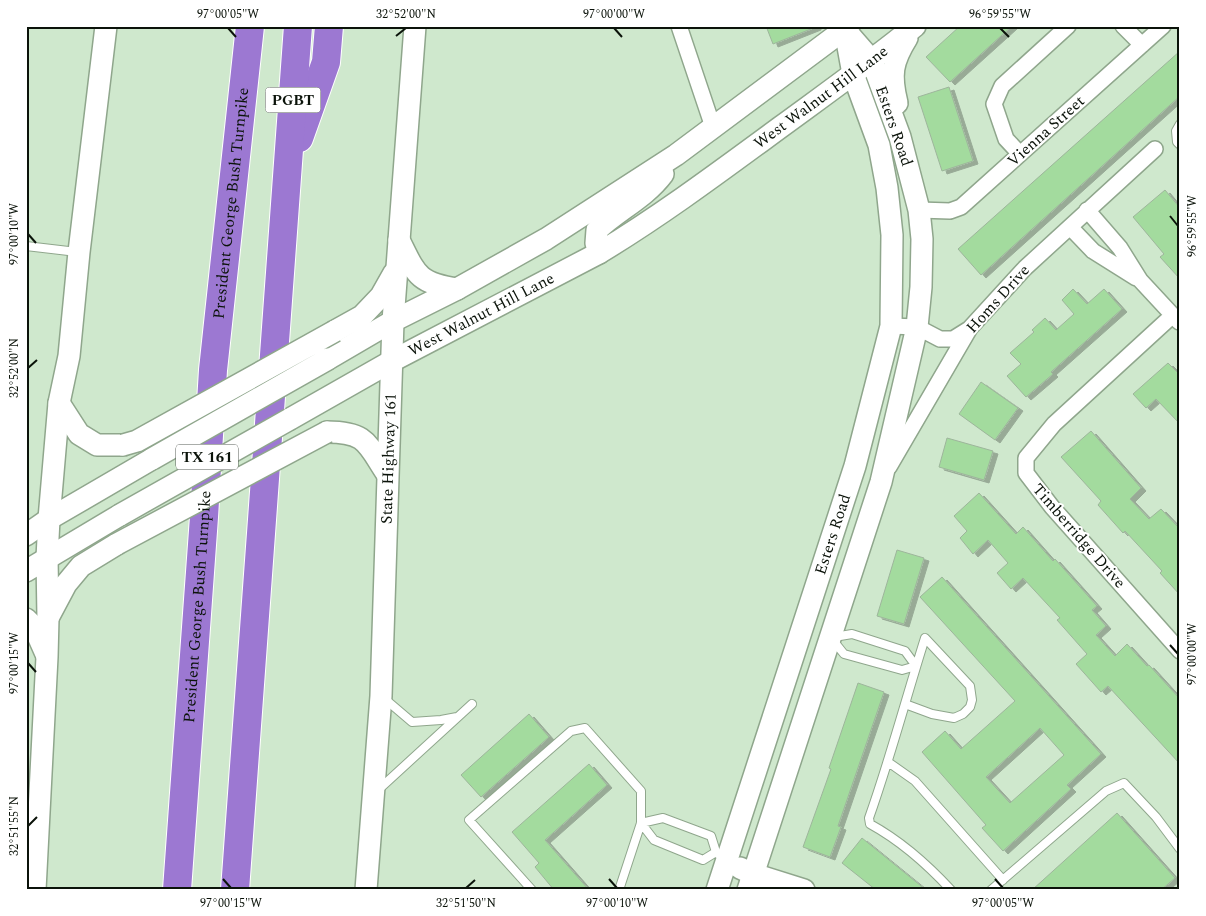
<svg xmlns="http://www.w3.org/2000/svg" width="1206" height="916" font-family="Spectral,serif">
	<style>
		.building { fill: #a3db9e; stroke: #9db59b; fill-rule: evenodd; filter: url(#shadow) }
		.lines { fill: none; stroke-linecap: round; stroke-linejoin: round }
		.lane-casing { stroke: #8fa68c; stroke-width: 10 }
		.street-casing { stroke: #8fa68c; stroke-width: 18 }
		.secondary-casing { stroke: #8fa68c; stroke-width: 24 }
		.highway-casing { stroke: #fff; stroke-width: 30 }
		.lane { stroke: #fff; stroke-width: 8 }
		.street { stroke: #fff; stroke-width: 15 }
		.secondary { stroke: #fff; stroke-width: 21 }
		.highway { stroke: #9c78d2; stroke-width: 28 }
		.secondary-bridge-casing { stroke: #8fa68c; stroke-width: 24; stroke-linecap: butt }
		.secondary-bridge { stroke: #fff; stroke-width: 21 }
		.ticks { fill: none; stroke: #0b130a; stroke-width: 2 }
		.labels { text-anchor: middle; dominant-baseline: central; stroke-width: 4; stroke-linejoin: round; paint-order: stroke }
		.shield { fill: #fff; stroke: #545a54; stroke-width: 1 }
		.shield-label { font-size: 15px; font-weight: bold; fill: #0b130a }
		.street-label { font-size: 16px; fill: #0b130a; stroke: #fff }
		.neatline { fill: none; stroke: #0b130a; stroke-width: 2 }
		.ticks-label { font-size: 12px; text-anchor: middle; fill: #0b130a }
	</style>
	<defs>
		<filter id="shadow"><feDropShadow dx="5" dy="3" stdDeviation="0" flood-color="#0004"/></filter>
	</defs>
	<rect width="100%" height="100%" fill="#cfe8cd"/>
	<path class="building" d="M766,26H816V27L773,44Z
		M960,26H1012L950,82L926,57Z
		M1180,51V96L981,275L958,249Z
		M949,87L973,161L942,171L918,97Z
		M1165,190L1180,208V279L1160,257L1164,254L1133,217Z
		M1073,289L1087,304L1104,289L1122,309L1051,372L1053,374L1026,397L1007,376L1021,364L1010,353L1034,332L1032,330L1045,318L1056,330L1074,314L1062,300Z
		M1168,363L1180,375V424L1156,399L1146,408L1133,394Z
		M981,382L1018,408L995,440L959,414Z
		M1091,431L1141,488L1130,499L1149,519L1161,509L1180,529V595L1160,573L1162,571L1125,531L1123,533L1098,505L1101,501L1061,457Z
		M947,438L993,451L984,480L939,467Z
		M979,493L1016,534L1023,527L1053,561L1055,559L1097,606L1092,610L1106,626L1096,635L1115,656L1127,644L1147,666L1149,665L1180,699V764L1108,686L1101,692L1076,664L1087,654L1057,620L1060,618L1023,578L1011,589L997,573L1008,563L988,540L973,554L960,538L967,531L954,516Z
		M897,550L924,558L904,624L877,616Z
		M942,577L1101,754L1067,785L1071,789L1003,851L982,828L986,825L922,752L945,731L961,749L1015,701L920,597ZM1040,728L1064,755L1010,803L986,777Z
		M858,683L884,692L838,826L841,827L830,857L803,847L831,769L829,768Z
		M529,714L549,737L481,797L461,775Z
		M589,764L607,785L545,840L589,890H554L535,867L539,863L512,832Z
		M1117,813L1175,878L1161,890H1032Z
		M862,838L926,890H876L842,863Z"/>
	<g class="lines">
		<defs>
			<path id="lane" d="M1180,124L1176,131L1177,142L1180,145
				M26,246L77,252
				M834,637L852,634L905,651L916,666
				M832,639L844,654L902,670L916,666
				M385,699L412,722L441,720L457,717
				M905,704L932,714L954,718L963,714L970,707L972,700L970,686L925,638C906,698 890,759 869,818L870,824C901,841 927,864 951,890
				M888,762L915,781L1003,880
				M377,791L472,704
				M641,823L663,818L711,836L716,852L725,860
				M641,823L654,840L703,860L716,852
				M532,890L469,820L571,731L585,728L641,791V823L619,890
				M991,890L1106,791L1124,783L1156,817L1180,849"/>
			<path id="street" d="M679,26L713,127
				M1123,26L1142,45
				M1020,154L1006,139L994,104L1002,86L1068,26
				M919,210L950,211L961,207L1163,26
				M1087,210L1120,248L1140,280L1179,322
				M1070,227L1093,251L1136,278
				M1173,315L1054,424L1026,458V473L1052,507L1180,651
				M891,326L917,327L940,339H953L969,329
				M889,467L970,328L1025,268L1155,149"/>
			<g id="secondary">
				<path d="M897,103C890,75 892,62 907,38"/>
				<path d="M399,240C416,274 417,283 457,289"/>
				<path d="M599,253L596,243L597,230C618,210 645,198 663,174"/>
				<path d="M335,331L362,316L381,296L394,273"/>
				<path d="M328,359L393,321L457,289L546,239L676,155L849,26"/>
				<path d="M59,403L79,434L97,445H123"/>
				<path id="s1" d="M290,419L392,361L599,253C662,215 722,170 782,126C827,93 872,61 915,26"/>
				<path d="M327,432C367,432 367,444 387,474"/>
				<path d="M26,535L49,519L152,459"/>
				<path d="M26,571L120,515"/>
				<path d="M49,616L66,584L81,566L117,544"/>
				<path d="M26,619L34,627L46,654"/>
				<path d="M740,868L753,874L804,890"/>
				<path d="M35,890L47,657L48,618L47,558L49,519L59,403L69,356L79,252L106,26"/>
				<path id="s2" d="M366,890L381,696L393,321L415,26"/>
				<path id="s3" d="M717,890L855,466L891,326L892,235L887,188L879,145L853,74L845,30"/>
				<path d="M748,890L881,482L917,327L921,287L922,239L919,210L900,137L872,61L845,30"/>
			</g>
			<g id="highway">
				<path d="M299,138L326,62L329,26"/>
				<path id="s4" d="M177,890L204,517L213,370L250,26"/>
				<path d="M235,890L298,26"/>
			</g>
		</defs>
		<use href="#lane" class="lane-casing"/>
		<use href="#street" class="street-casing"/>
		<use href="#secondary" class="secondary-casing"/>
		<use href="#highway" class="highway-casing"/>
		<use href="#lane" class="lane"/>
		<use href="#street" class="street"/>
		<use href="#secondary" class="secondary"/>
		<use href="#highway" class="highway"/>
		<defs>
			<path id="secondary-bridge" d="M123,445L137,441L335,331
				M152,459L328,359
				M120,515L290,419
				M117,544L327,432"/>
		</defs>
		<use href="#secondary-bridge" class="secondary-bridge-casing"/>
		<use href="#secondary-bridge" class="secondary-bridge"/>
	</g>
	<path class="ticks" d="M228,28L236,37M614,28L622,37M1000,28L1009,37M396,36L406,28M1170,216L1178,226M28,234L36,243M28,368L37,360M1170,645L1178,654M28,663L36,672M28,826L37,817M223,879L231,888M609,879L617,888M995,879L1003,888M466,888L475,880"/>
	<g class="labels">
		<g class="shield">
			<rect x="265.5" y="87.5" width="55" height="25" rx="4"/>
			<rect x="176" y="444.5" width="62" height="25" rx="4"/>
		</g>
		<g class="shield-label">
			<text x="293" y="100">PGBT</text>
			<text x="207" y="457">TX 161</text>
		</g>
		<g class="street-label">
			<text stroke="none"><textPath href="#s1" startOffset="622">West Walnut Hill Lane</textPath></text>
			<text transform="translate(894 126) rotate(71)">Esters Road</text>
			<text transform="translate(1046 131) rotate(-42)">Vienna Street</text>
			<text stroke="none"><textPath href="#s4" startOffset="689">President George Bush Turnpike</textPath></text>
			<text transform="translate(998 299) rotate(-48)">Homs Drive</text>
			<text stroke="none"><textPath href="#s1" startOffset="218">West Walnut Hill Lane</textPath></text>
			<text stroke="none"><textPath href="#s2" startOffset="432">State Highway 161</textPath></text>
			<text stroke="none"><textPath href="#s3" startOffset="374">Esters Road</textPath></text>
			<text transform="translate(1079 536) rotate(49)">Timberridge Drive</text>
			<text stroke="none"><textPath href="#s4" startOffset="284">President George Bush Turnpike</textPath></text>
		</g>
	</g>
	<rect width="1206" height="916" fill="none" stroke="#ffffff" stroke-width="55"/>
	<rect x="28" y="28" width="1150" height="860" class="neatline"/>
	<g class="ticks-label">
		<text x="228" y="18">97°00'05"W</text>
		<text x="406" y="18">32°52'00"N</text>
		<text x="614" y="18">97°00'00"W</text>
		<text x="1000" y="18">96°59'55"W</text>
		<text transform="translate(1192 226) rotate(-90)" y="4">96°59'55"W</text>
		<text transform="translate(14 234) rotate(-90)" y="4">97°00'10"W</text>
		<text transform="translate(14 368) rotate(-90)" y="4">32°52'00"N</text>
		<text transform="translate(1192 654) rotate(-90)" y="4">97°00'00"W</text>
		<text transform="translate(14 663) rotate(-90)" y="4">97°00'15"W</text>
		<text transform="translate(14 826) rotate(-90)" y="4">32°51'55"N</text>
		<text x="231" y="907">97°00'15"W</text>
		<text x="466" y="907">32°51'50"N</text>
		<text x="617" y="907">97°00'10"W</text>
		<text x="1003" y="907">97°00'05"W</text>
	</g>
</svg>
